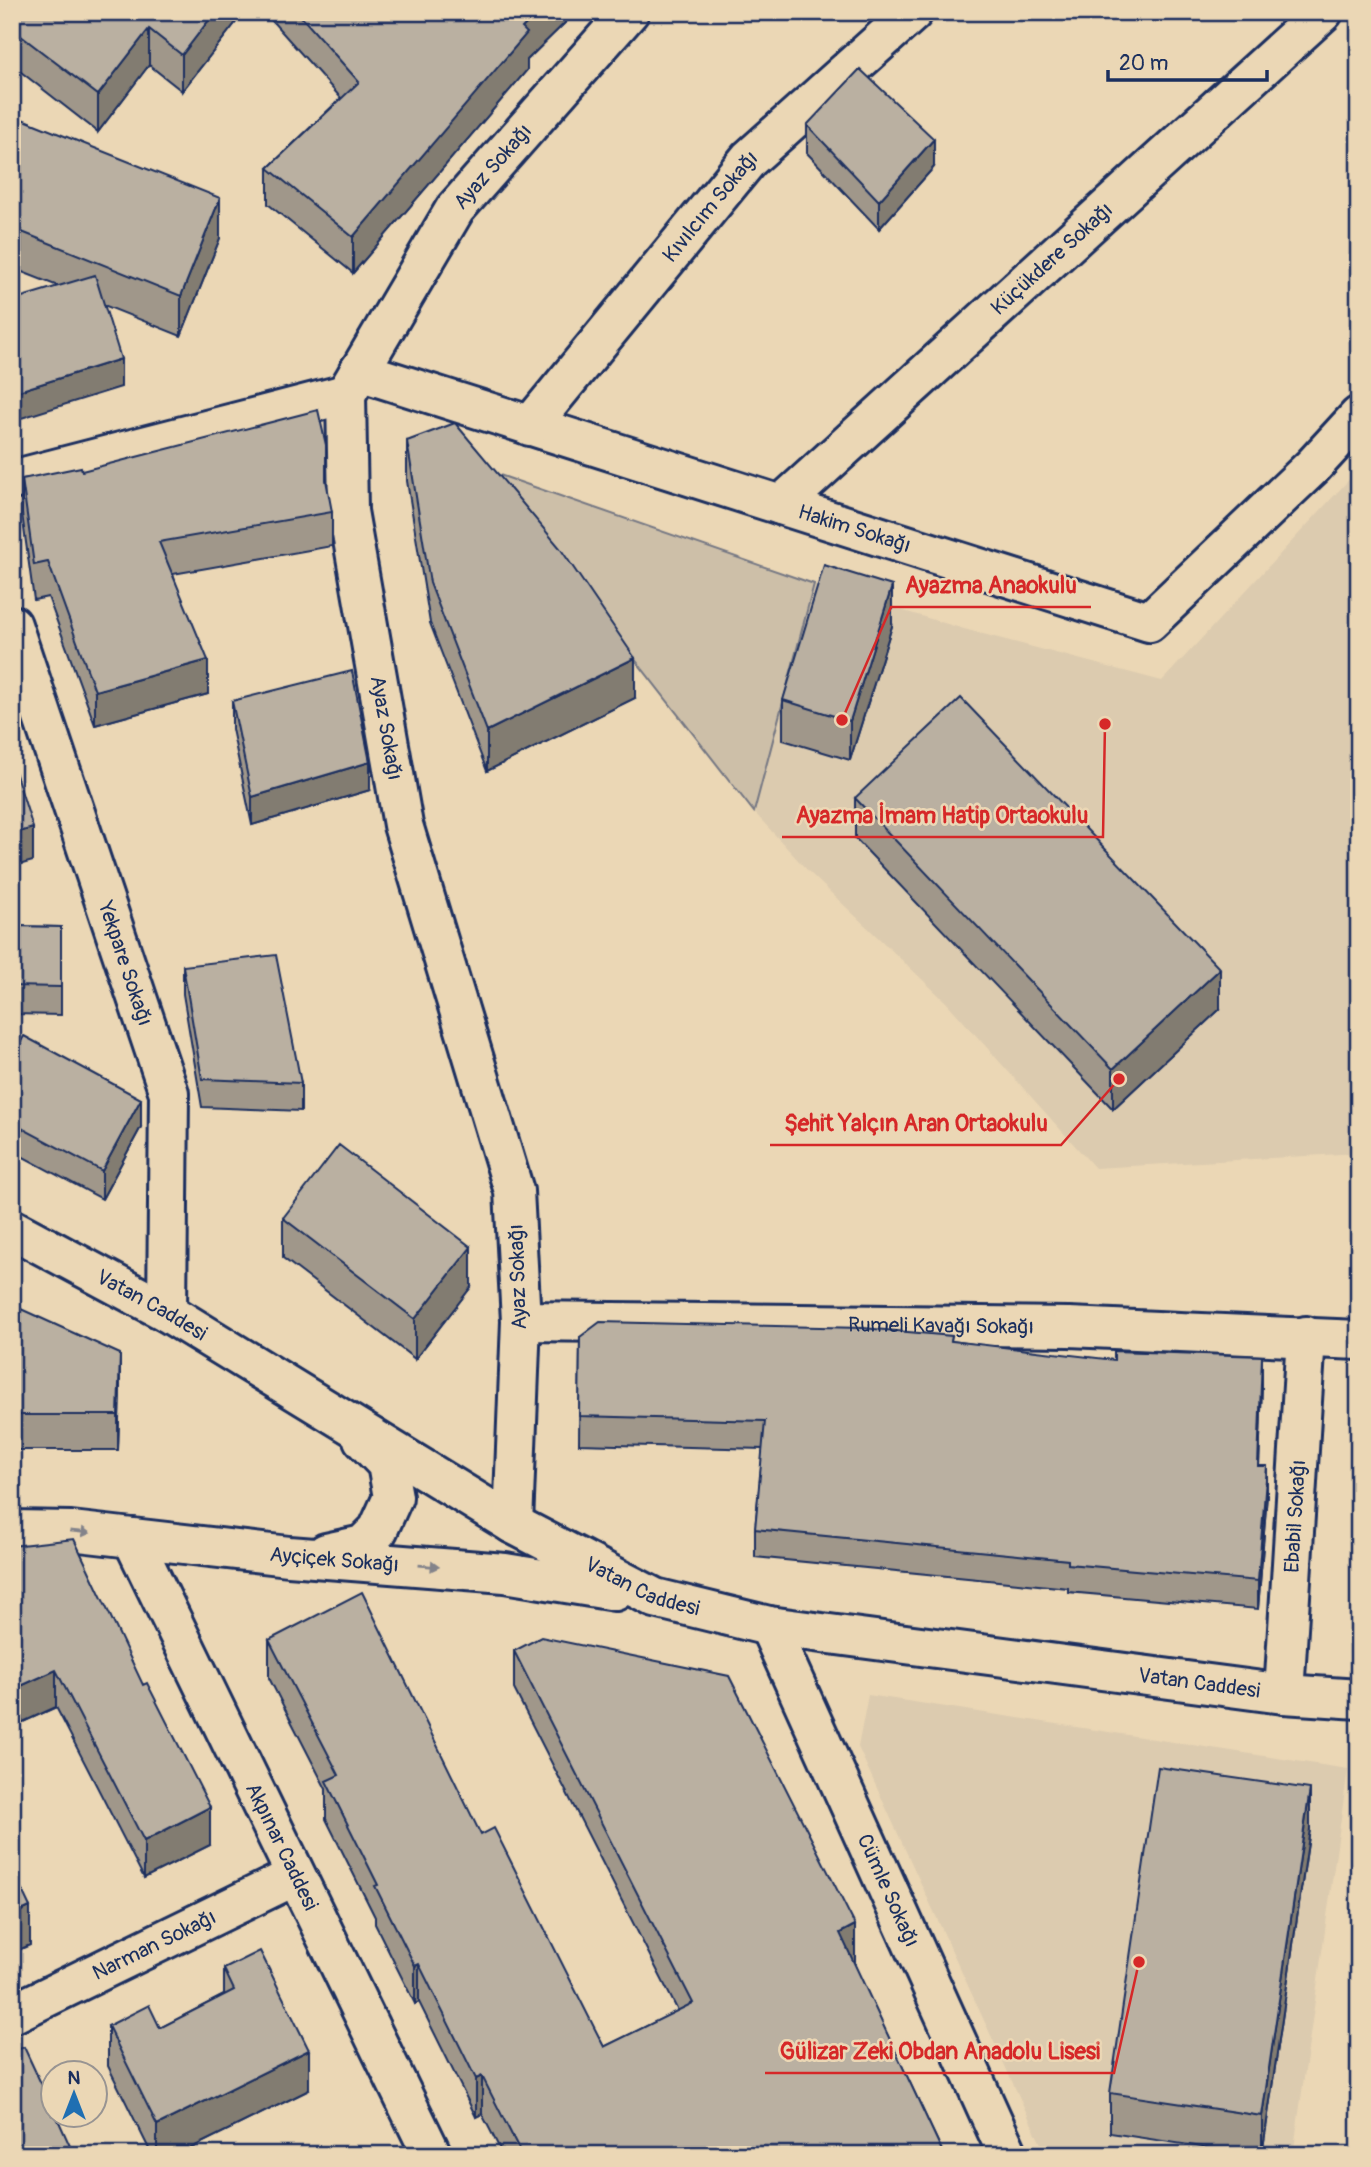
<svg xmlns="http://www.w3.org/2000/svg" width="1371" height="2167" font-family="Pangolin,sans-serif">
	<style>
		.built { fill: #dccbaf }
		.green { fill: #cdbfa8; stroke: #747783; stroke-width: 2 }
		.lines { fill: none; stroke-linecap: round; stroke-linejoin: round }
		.minor-casing { stroke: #1b2f5e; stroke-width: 44 }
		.minor { stroke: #ebd7b5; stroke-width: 38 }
		.wall { fill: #a0978a; stroke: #1b2f5e; stroke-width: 2 }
		.shaded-wall { fill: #827b71; stroke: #1b2f5e; stroke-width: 2 }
		.building { fill: #bab0a1; stroke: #1b2f5e; stroke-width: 2 }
		.oneway { fill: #83838a }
		.labels { text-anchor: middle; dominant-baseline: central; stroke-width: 5; stroke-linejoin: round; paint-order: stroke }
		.street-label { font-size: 21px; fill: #1b2f5e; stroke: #ebd7b5 }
		.leader { fill: none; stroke: #d62828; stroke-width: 2.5 }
		.callout-dot { fill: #d62828; stroke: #ebd7b5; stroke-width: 2.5 }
		.callout-label { font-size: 23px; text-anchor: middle; font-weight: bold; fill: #d62828; stroke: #ebd7b5; stroke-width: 5; stroke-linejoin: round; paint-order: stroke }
	</style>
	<rect width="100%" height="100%" fill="#ebd7b5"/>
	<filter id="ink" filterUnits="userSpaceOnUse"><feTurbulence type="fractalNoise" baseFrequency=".0143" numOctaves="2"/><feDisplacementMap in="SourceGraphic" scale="14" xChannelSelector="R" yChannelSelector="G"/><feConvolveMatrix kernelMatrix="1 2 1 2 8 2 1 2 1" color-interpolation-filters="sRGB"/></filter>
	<g filter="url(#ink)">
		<path class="built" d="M1359,469V1153L1095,1168L946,1002L808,871L754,812L814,584L964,629L1162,681Z
			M868,1695L1348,1769L1293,2155H1046L858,1747Z"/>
		<path class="green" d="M488,471L814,584L754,812Z"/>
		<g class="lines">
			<defs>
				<g id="minor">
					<path id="s1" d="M359,371L1149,622L1313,466L1359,416"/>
					<path id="s2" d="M530,426L749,159L913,12"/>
					<path d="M12,480L346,394"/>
					<path id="s3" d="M781,505L1323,12"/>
					<path id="s4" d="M12,625L169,1093L167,1312"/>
					<path id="s5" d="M12,1229L167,1312L513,1524L655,1598L769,1626L1284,1694L1359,1699"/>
					<path id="s6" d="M521,1321L1069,1327L1359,1340"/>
					<path id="s7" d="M513,1524L521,1321L514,1191L403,825L348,511L346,394L455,209L629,12"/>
					<path id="s8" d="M12,1530L71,1531L289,1556L505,1573L615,1591"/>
					<path id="s9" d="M132,1538L432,2155"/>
					<path d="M326,1553L363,1545L378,1530L393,1497L387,1464L363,1439"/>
					<path id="s10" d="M769,1626L1008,2155"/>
					<path id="s11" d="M1284,1694L1306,1336"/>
					<path id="s12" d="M12,2014L295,1876"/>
				</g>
			</defs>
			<use href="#minor" class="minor-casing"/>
			<use href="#minor" class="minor"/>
		</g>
		<path class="wall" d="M12,12H244L182,91L149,65L98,132L12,65Z
			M264,12H576L527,60V70L353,273L268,204V168L341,98Z
			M12,115L220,238L181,336L104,305L121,387L58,286L12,268Z
			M807,125L934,167L879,229L807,153Z
			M407,441L635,698L487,771L430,623L407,481Z
			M82,471L332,512V546L173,574L208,694L95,725L48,597L34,600L22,514V479Z
			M892,626L850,760L783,740V700Z
			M232,701L370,790L252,825L232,729Z
			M855,798L1220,1009L1113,1109L855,838Z
			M12,926L61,927V1015L12,1014Z
			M183,966L301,1083V1111L202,1107L183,994Z
			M12,1058L141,1127L102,1199L12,1151Z
			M283,1218L471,1287L415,1359L283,1258Z
			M12,1305L120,1388L118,1450H12Z
			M580,1337L952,1341L1262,1384L1259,1466L1267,1494L1258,1609L1068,1592V1588L755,1557V1529L763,1449L579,1444Z
			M12,1546L210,1845L144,1878L56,1707L12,1727Z
			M269,1640L481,1835L604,2047L678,2011L514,1689V1651L855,1963L854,1964L944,2155H503L482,2114L476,2117L419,2002L415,2004L375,1924V1917L326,1819V1789L269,1678Z
			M1310,1829L1262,2155H1255L1110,2133V2093Z
			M224,1969L309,2090L177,2155H152L108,2066V2026L160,2028L224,1995Z"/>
		<path class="shaded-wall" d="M215,12H244L182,91V55Z
			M538,12H576L527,60V70L353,273V237L522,28Z
			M149,29V65L98,132V95Z
			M934,139V167L879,229V201Z
			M220,198V238L181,336V296Z
			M121,359V387L12,421V393Z
			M892,586V626L850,760V721Z
			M635,658V698L487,771V731Z
			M208,660V694L95,725V691Z
			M370,762V790L252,825V797Z
			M33,828V861L12,867V834Z
			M1220,969V1009L1113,1109V1069Z
			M141,1099V1127L102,1199V1171Z
			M471,1247V1287L415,1359V1319Z
			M120,1354V1388L118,1450V1415Z
			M1262,1356V1384L1258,1494V1466Z
			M1267,1466V1494L1258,1609V1581Z
			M56,1670V1707L12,1727V1690Z
			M1310,1789V1829L1262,2155V2116Z
			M210,1807V1845L144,1878V1841Z
			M30,1907V1945L12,1953V1915Z
			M855,1925V1963L840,1971V1933Z
			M419,1964V2002L415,2004V1966Z
			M309,2050V2090L177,2155H157V2125Z
			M482,2076V2114L476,2117V2079Z"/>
		<path class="building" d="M12,12H215L182,55L149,29L98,95L12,29Z
			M297,12H538L522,28L527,33L353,237L268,168L359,82Z
			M860,69L934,139L879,201L807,125Z
			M12,115L220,198L181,296L12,228Z
			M95,275L121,359L12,393V300Z
			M318,410L326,445V480L332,512L159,542L208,660L95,691L48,562L34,565L22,479L81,467L82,471Z
			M455,423L560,548L635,658L487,731L430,583L407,441Z
			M824,565L892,586L850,721L783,700Z
			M352,671L370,762L252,797L232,701Z
			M961,698L1220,969L1113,1069L855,798Z
			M12,762L33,828L12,834Z
			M12,926L61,927V987L12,986Z
			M276,955L301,1083L202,1079L183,966Z
			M24,1036L141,1099L102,1171L12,1123V1058Z
			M339,1145L471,1247L415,1319L283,1218Z
			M12,1305L120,1354L118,1415H12Z
			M600,1322L863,1328L952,1336L951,1341L1114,1360V1351L1262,1356L1258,1466H1267L1258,1581L1068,1564V1560L755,1529L765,1421L579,1416L580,1337Z
			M74,1539L143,1685L147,1683L210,1807L144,1841L56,1670L12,1690V1546Z
			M362,1592L481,1835L494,1828L604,2047L693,2003L514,1651L541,1637L729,1676L855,1925L840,1933L944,2155H522L482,2076L476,2079L419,1964L415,1966L375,1886L378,1885L326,1781L339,1775L269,1640Z
			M1158,1767L1310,1789L1262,2116L1110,2093Z
			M12,1869L30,1907L12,1915Z
			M260,1951L309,2050L157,2125L108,2026L149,2005L160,2028L234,1990L224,1969Z
			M24,2047L52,2107V2115H56L74,2155H12V2052Z
			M356,2150L358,2155H345Z"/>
		<defs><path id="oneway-solid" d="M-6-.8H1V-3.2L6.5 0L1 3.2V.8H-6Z" transform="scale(1.75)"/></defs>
		<g class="oneway">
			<use href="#oneway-solid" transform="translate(80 1532) rotate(6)"/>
			<use href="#oneway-solid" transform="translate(429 1566) rotate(5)"/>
		</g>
	</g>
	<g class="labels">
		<g class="street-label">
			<text stroke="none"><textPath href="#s7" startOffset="1423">Ayaz Sokağı</textPath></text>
			<text stroke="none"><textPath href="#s2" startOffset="284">Kıvılcım Sokağı</textPath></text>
			<text stroke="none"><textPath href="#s3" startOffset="366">Küçükdere Sokağı</textPath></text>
			<text stroke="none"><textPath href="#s1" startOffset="520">Hakim Sokağı</textPath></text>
			<text transform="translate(386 728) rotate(80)">Ayaz Sokağı</text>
			<text stroke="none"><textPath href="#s4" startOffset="357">Yekpare Sokağı</textPath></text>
			<text transform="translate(518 1277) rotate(-92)">Ayaz Sokağı</text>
			<text stroke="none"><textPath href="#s5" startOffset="159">Vatan Caddesi</textPath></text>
			<text stroke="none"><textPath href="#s6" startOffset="420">Rumeli Kavağı Sokağı</textPath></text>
			<text stroke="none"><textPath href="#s11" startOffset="178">Ebabil Sokağı</textPath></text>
			<text stroke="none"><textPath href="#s8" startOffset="324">Ayçiçek Sokağı</textPath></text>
			<text stroke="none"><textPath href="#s5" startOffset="726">Vatan Caddesi</textPath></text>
			<text stroke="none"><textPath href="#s5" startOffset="1293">Vatan Caddesi</textPath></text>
			<text stroke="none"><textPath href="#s9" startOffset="343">Akpınar Caddesi</textPath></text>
			<text stroke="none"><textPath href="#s10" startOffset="290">Cümle Sokağı</textPath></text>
			<text stroke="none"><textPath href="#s12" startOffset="158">Narman Sokağı</textPath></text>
		</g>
	</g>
	<path class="leader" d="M842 720L891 607H1091M1105 724L1103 837H782M1119 1079L1061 1145H770M1139 1962L1114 2073H765"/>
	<g class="callout-dot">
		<circle cx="842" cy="720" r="7"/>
		<circle cx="1105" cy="724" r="7"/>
		<circle cx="1119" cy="1079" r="7"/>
		<circle cx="1139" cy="1962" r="7"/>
	</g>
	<g class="callout-label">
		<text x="991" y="593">Ayazma Anaokulu</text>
		<text x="942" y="823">Ayazma İmam Hatip Ortaokulu</text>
		<text x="916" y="1131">Şehit Yalçın Aran Ortaokulu</text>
		<text x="940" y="2059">Gülizar Zeki Obdan Anadolu Lisesi</text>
	</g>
	<rect width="1371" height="2167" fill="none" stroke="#ebd7b5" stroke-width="42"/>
	<rect x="21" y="21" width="1329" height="2125" fill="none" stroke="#1b2f5e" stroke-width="2.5" filter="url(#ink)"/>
	<g transform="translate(74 2094)"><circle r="33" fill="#ebd7b5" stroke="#989492" stroke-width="2"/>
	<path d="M0-5L12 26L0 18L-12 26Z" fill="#1f6fb2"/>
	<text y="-10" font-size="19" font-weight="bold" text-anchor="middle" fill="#1b2f5e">N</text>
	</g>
	<path d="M1108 70v10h159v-10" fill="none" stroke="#1b2f5e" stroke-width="3.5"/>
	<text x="1119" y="70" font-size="21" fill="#1b2f5e" stroke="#ebd7b5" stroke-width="5" paint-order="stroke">20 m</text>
</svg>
